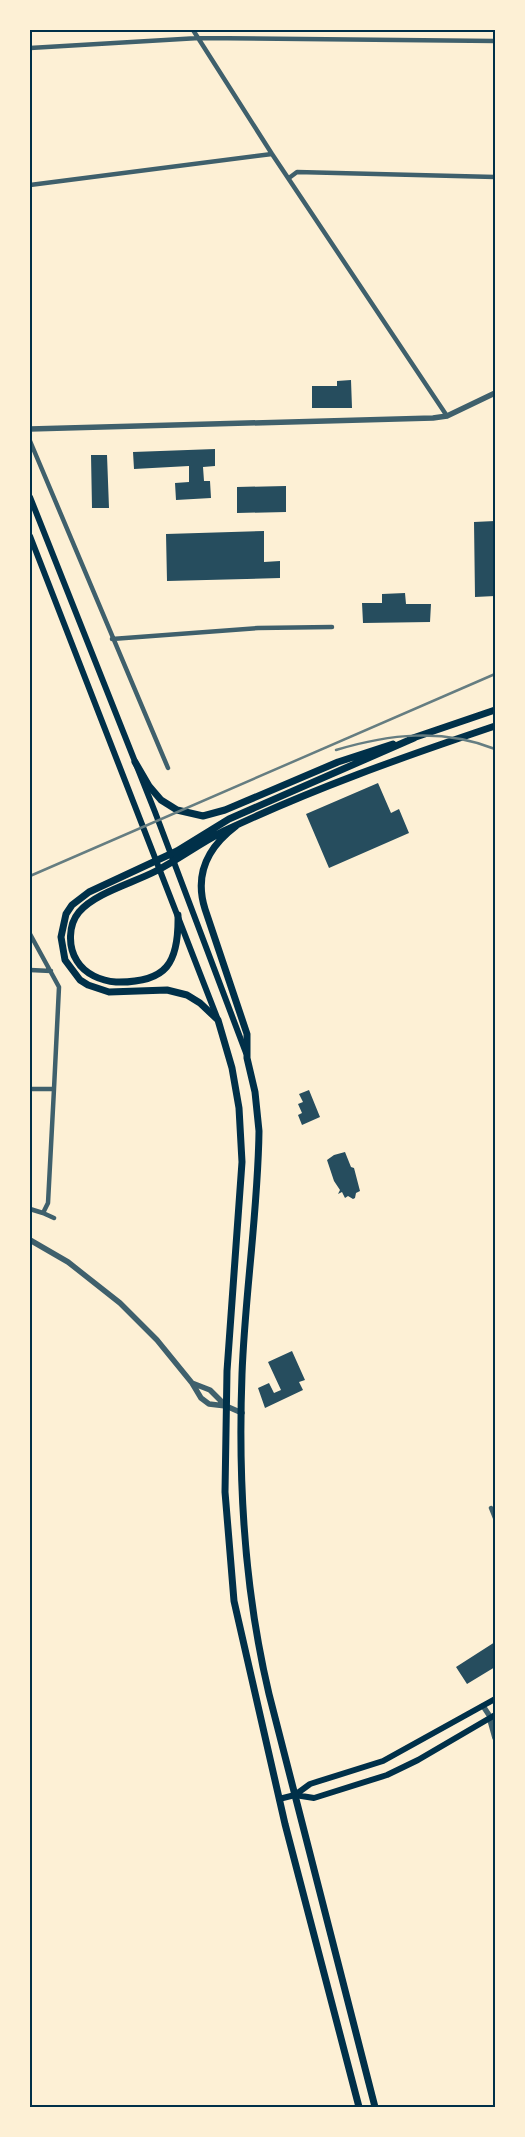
<svg xmlns="http://www.w3.org/2000/svg" width="525" height="2137" font-family="'Titillium Web',sans-serif">
	<style>
		.building { fill: #264d5e }
		.lines { fill: none; stroke-linecap: round; stroke-linejoin: round }
		.minor { stroke: #3f606c; stroke-width: 4.5 }
		.tertiary { stroke: #3f606c; stroke-width: 5.5 }
		.secondary { stroke: #003049; stroke-width: 6 }
		.primary { stroke: #003049; stroke-width: 7 }
		.rail { stroke: #657d81; stroke-width: 2.5 }
		.neatline { fill: none; stroke: #003049; stroke-width: 2 }
	</style>
	<rect width="100%" height="100%" fill="#fdf0d5"/>
	<path class="building" d="M351,380L352,408H312V386H337V381Z
		M215,449V466L203,467L204,481H210L211,498L176,500L175,483L189,482V466L134,469L133,452Z
		M91,455H107L109,508H92Z
		M286,486V512L237,513V487Z
		M495,521V596L475,597L474,522Z
		M264,531V562L280,561V578L167,581L166,534Z
		M405,593L406,604H431L430,622L363,623L362,603H382V594Z
		M378,783L391,813L399,809L409,833L329,868L306,814Z
		M309,1090L320,1117L302,1125L298,1115L302,1113L298,1104L303,1102L299,1094Z
		M345,1152L351,1167L354,1168L360,1191L356,1193L355,1198L353,1199L348,1196L345,1198L342,1192L338,1194L340,1190L334,1181L327,1160L334,1155Z
		M292,1351L305,1380L299,1382L303,1390L265,1408L258,1388L269,1383L274,1393L281,1390L268,1362Z
		M495,1642V1667L467,1684L456,1667Z"/>
	<g class="lines">
		<path class="minor" d="M193,30L272,154L447,416
			M30,48L199,38L495,41
			M289,178L297,172L495,177
			M30,185L272,154
			M30,441L168,768
			M112,639L258,628L332,627
			M30,934L59,987L54,1089
			M30,970L51,971
			M30,1089H54L48,1203L43,1213L30,1209
			M43,1213L54,1218
			M491,1508L495,1518"/>
		<path class="tertiary" d="M30,429L433,418L447,416L495,393
			M30,1240L68,1262L120,1303L157,1340L192,1383L201,1398L209,1404L226,1406L242,1413
			M192,1383L210,1390L226,1406
			M483,1706L495,1724
			M490,1720L495,1738"/>
		<path class="secondary" d="M30,497L155,812L246,1053
			M30,536L218,1020
			M295,1795L310,1784L383,1761L495,1699
			M279,1799L295,1795L314,1798L387,1775L418,1760L495,1715"/>
		<path class="primary" d="M410,739L495,710
			M135,762L149,786L161,800L177,810L203,816L225,810L338,762L393,744
			M236,826C208,847 194,874 205,909L247,1034V1058L255,1092L259,1131C258,1212 245,1293 242,1374C238,1481 244,1589 269,1694L375,2107
			M178,915C179,963 167,983 116,982C101,981 85,974 77,961C68,947 68,925 79,912C95,893 133,883 156,871C179,859 200,843 224,831C312,789 403,757 495,726
			M359,2107L285,1824L234,1601L225,1492L227,1371L242,1162L239,1108L232,1068L218,1020L200,1003L187,995L167,990L109,992L88,985L80,980L65,960L61,937L66,914L72,905L89,892L177,851L229,819L414,738"/>
		<path class="rail" d="M336,750C389,734 442,728 495,749
			M30,876L495,674"/>
	</g>
	<rect width="525" height="2137" fill="none" stroke="#fdf0d5" stroke-width="62"/>
	<rect x="31" y="31" width="463" height="2075" class="neatline"/>
</svg>
